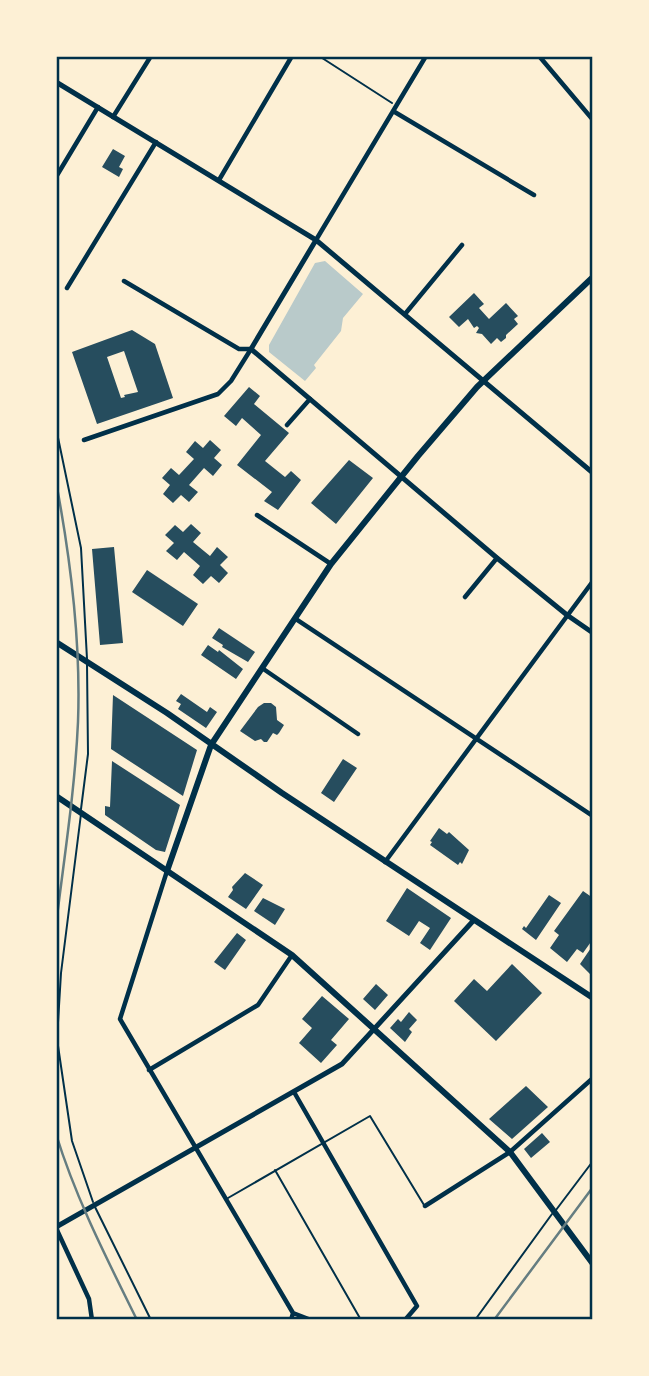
<svg xmlns="http://www.w3.org/2000/svg" width="649" height="1376" font-family="'Fira Sans',sans-serif">
	<style>
		.green { fill: #b9caca }
		.building { fill: #264d5e; fill-rule: evenodd }
		.lines { fill: none; stroke-linecap: round; stroke-linejoin: round }
		.path { stroke: #003049; stroke-width: 2 }
		.service { stroke: #003049; stroke-width: 2 }
		.minor { stroke: #003049; stroke-width: 4.5 }
		.tertiary { stroke: #003049; stroke-width: 5 }
		.secondary { stroke: #003049; stroke-width: 6 }
		.primary { stroke: #003049; stroke-width: 6 }
		.rail { stroke: #657d81; stroke-width: 2.5 }
		.neatline { fill: none; stroke: #003049; stroke-width: 2.5 }
	</style>
	<rect width="100%" height="100%" fill="#fdf0d5"/>
	<path class="green" d="M325,261L363,294L343,318L341,331L314,365L316,368L305,381L269,352V345L315,263Z"/>
	<path class="building" d="M113,149L125,156L119,167L123,169L119,177L102,167Z
		M474,293L484,304L479,308L489,319L506,303L518,316L514,319L518,324L506,335V338L501,342L497,338L491,344L482,334L476,333L479,328L477,326L474,328L468,319L459,327L449,317Z
		M132,330L155,344L173,398L97,424L72,352ZM124,351L138,392L124,395L125,397L121,398L107,357Z
		M249,387L260,396L254,404L289,433L265,461L285,477L291,471L301,480L278,510L264,501L272,492L237,465L261,435L242,418L236,426L224,416Z
		M210,440L221,450L214,458L222,465L213,476L204,468L189,485L198,492L189,502L181,495L173,503L163,494L170,485L162,478L171,468L179,475L194,459L186,452L195,441L203,448Z
		M349,460L373,478L336,524L311,503Z
		M191,524L201,533L193,542L210,556L217,547L228,557L220,565L228,573L219,583L211,576L203,584L193,575L200,566L184,552L177,560L166,551L174,543L165,535L175,525L183,532Z
		M114,547L123,643L100,645L92,549Z
		M147,570L198,604L183,626L132,592Z
		M219,628L255,652L248,662L222,647L223,645L212,638Z
		M208,645L218,652L219,650L243,669L236,679L201,655Z
		M181,694L207,712L210,707L217,712L206,728L178,709L181,704L176,701Z
		M113,695L197,750L183,796L111,749Z
		M264,703H271L276,707L277,720L284,725L279,733L277,735L273,733L267,742H264L261,739L255,741L240,731L258,707Z
		M343,759L357,768L334,802L321,793Z
		M112,761L180,805L165,852L156,850L105,815V806L110,807Z
		M439,828L447,834L449,832L469,850L462,864L460,862L458,865L430,845L432,842L430,841Z
		M245,873L263,885L246,909L228,897L233,890L232,887Z
		M407,888L451,918L430,950L420,943L430,928L419,921L409,936L386,921Z
		M583,891L593,898V939L583,953L577,949L567,962L550,948L559,935L554,931Z
		M549,895L561,903L536,940L522,929L524,926L526,928Z
		M263,898L285,909L275,925L254,911Z
		M237,933L246,940L225,970L214,962Z
		M593,945V977L580,964Z
		M512,964L542,993L496,1041L454,1001L474,979L487,991Z
		M376,984L388,995L375,1010L363,999Z
		M322,996L349,1019L331,1040L337,1045L321,1063L299,1043L312,1028L302,1019Z
		M409,1012L417,1020L409,1029L412,1032L405,1042L390,1028L398,1019L401,1022Z
		M526,1086L548,1107L512,1139L489,1119Z
		M542,1133L550,1142L531,1158L524,1149Z"/>
	<g class="lines">
		<path class="path" d="M319,56L392,103"/>
		<path class="service" d="M56,428L81,548L87,659
			M81,809L88,754L87,664
			M81,814L61,973L57,1039L72,1141L93,1202
			M275,1170L361,1320
			M228,1198L370,1116L424,1205
			M95,1207L151,1320
			M556,1210L593,1161
			M475,1320L552,1214"/>
		<path class="minor" d="M539,56L593,120
			M393,111L534,195
			M113,117L151,56
			M56,177L98,107
			M219,180L292,56
			M316,240L426,56
			M124,281L239,349H250
			M67,288L156,142
			M405,314L462,245
			M287,425L310,399
			M84,440L218,394L231,381L251,349
			M257,515L331,564
			M465,597L497,558
			M296,619L593,816
			M262,668L358,734
			M385,862L593,581
			M167,871L120,1019L293,1313L311,1320
			M149,1070L258,1005L292,955
			M294,1092L417,1306L405,1320
			M425,1206L510,1152L593,1078
			M56,1228L89,1299L92,1320
			M291,1320L293,1313"/>
		<path class="tertiary" d="M56,82L316,240L593,473
			M316,240L251,349L497,558L567,615L593,633
			M56,1227L342,1064L474,920"/>
		<path class="secondary" d="M56,642L167,713L282,793L593,998
			M167,871L211,745L331,564L418,456L477,387L593,277"/>
		<path class="primary" d="M56,796L292,955L510,1152L593,1264"/>
		<path class="rail" d="M56,482C71,561 81,641 78,722C75,790 64,858 56,925
			M56,1134C76,1199 107,1259 137,1320
			M494,1320L593,1187"/>
	</g>
	<rect width="649" height="1376" fill="none" stroke="#fdf0d5" stroke-width="116"/>
	<rect x="58" y="58" width="533" height="1260" class="neatline"/>
</svg>
